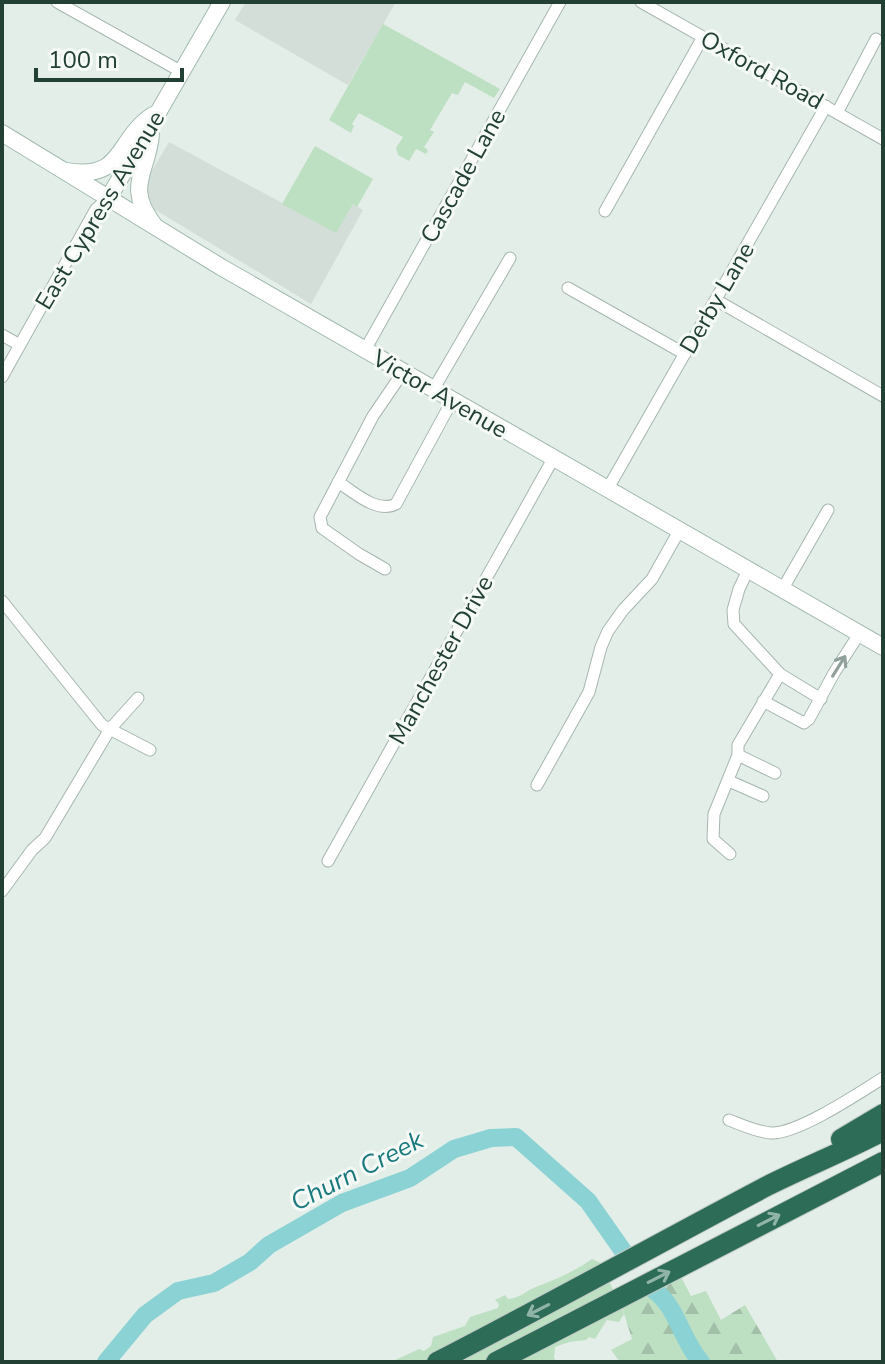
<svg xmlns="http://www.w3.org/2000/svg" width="885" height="1364" font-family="'Nunito Sans',sans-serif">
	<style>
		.built { fill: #d2ded7 }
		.green { fill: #bddfc2 }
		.forest { fill: url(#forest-firs) }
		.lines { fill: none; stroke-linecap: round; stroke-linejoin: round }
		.river { stroke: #8bd2d4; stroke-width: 18 }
		.minor-casing { stroke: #a6b6af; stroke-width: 13 }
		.secondary-casing { stroke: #a2baaf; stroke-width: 18 }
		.motorway-casing { stroke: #c1cac6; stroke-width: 22 }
		.minor { stroke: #fff; stroke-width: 11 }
		.secondary { stroke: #fff; stroke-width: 16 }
		.motorway { stroke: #2d6d58; stroke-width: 20 }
		.oneway { stroke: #91a09a }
		.oneway2 { stroke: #91b4a8 }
		.labels { text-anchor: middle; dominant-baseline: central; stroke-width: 6; stroke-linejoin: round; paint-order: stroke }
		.street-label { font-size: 24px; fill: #234035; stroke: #f5faf7 }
		.water-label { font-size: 26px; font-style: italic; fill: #1b7a7e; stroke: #f5faf7 }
	</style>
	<defs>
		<pattern id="forest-firs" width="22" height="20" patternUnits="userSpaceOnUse" patternTransform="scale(2)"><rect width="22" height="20" fill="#bddfc2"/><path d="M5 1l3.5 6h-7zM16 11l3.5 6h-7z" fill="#a2c0a7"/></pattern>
	</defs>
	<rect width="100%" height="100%" fill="#e4eee8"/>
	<path class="built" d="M246,2H396L348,85L235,20Z
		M169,142L336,232L353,204L363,210L311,304L154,209L146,191L148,177Z"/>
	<path class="green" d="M383,24L500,89L494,98L465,82L458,95L452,93L430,130L434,132L424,147L428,150L426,154L416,149L409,161L398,155L396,148L403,137L359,113L352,124L354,126L351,133L329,120Z
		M315,146L373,179L357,207L353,204L336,233L282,204Z
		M592,1259L601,1263L624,1314L619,1322L607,1320L595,1339L589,1337L586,1340L569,1342L555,1347L554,1358L557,1362H391L419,1349L424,1351L431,1346L433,1337L465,1326L470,1317L498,1308L499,1304L495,1300L505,1295L508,1299C521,1298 527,1290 538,1286C557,1279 575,1271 592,1259Z"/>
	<path class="forest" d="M681,1277L691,1296L706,1291L721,1320L745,1305L778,1362H620L611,1350L632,1339L622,1307Z"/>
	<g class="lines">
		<path class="river" d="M654,1290C678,1308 681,1340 701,1362
			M106,1362L145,1315L178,1291L214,1283L250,1262L269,1245L342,1203L410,1178L454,1149L491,1138L516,1137L588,1201L623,1251"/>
		<defs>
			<path id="minor" d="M57,2L182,72
				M641,2L883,139
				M837,113L876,39
				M605,211L703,37
				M568,288L685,354
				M716,300L883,396
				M2,335L20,345
				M365,350L560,2
				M2,377L96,209L108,199
				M433,390L510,258
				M338,482C354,492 377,514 396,504L452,401
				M607,490L826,106
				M385,569L359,554L322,528L320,517L373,416L403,372
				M748,570L739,589L733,610L734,624L780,674L821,699
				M782,590L828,510
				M2,601L102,725L150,750
				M763,701L804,723L809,719L834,673L859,634
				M738,755L775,773
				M729,781L763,796
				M537,785L589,692L601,647L608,631L623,610L652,579L679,531
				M730,854L713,839L714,814L738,755V745L780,674
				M328,861L553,459
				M2,891L32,850L45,838L110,729L138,698
				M729,1120C742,1125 757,1132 771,1133C798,1134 859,1093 883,1078"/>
			<path id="secondary" d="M2,133L221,267L883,647
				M151,134C148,173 124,186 154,225
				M66,171C125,181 115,140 153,115
				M108,199L222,2"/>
			<path id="motorway" d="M841,1139L883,1114
				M437,1362C548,1305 657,1244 767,1186C805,1167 845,1151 883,1131
				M496,1362L883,1162"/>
		</defs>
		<use href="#minor" class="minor-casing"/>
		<use href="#secondary" class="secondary-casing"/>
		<use href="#motorway" class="motorway-casing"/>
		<use href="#minor" class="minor"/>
		<use href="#secondary" class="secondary"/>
		<use href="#motorway" class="motorway"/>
	</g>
	<defs><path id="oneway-shaft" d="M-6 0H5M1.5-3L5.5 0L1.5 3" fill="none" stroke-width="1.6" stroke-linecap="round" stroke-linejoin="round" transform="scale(2)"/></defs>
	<use class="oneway" href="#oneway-shaft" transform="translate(839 666) rotate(-58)"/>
	<g class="oneway2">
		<use href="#oneway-shaft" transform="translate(769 1220) rotate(-27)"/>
		<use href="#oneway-shaft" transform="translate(659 1277) rotate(-27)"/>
		<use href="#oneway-shaft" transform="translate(538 1310) rotate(153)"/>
	</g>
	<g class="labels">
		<g class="street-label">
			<text transform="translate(762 70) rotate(29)">Oxford Road</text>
			<text transform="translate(463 176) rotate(-61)">Cascade Lane</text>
			<text transform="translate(100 210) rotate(-59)">East Cypress Avenue</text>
			<text transform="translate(717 298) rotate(-60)">Derby Lane</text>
			<text transform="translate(440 394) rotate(30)">Victor Avenue</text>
			<text transform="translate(441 660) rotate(-61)">Manchester Drive</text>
		</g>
		<g class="water-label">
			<text transform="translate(357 1171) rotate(-27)">Churn Creek</text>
		</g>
	</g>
	<rect width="885" height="1364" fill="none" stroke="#234035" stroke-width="8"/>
	<path d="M36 68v12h146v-12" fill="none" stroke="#234035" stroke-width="4"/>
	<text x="48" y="68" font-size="24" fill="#234035" stroke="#f5faf7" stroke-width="6" paint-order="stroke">100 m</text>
</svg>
